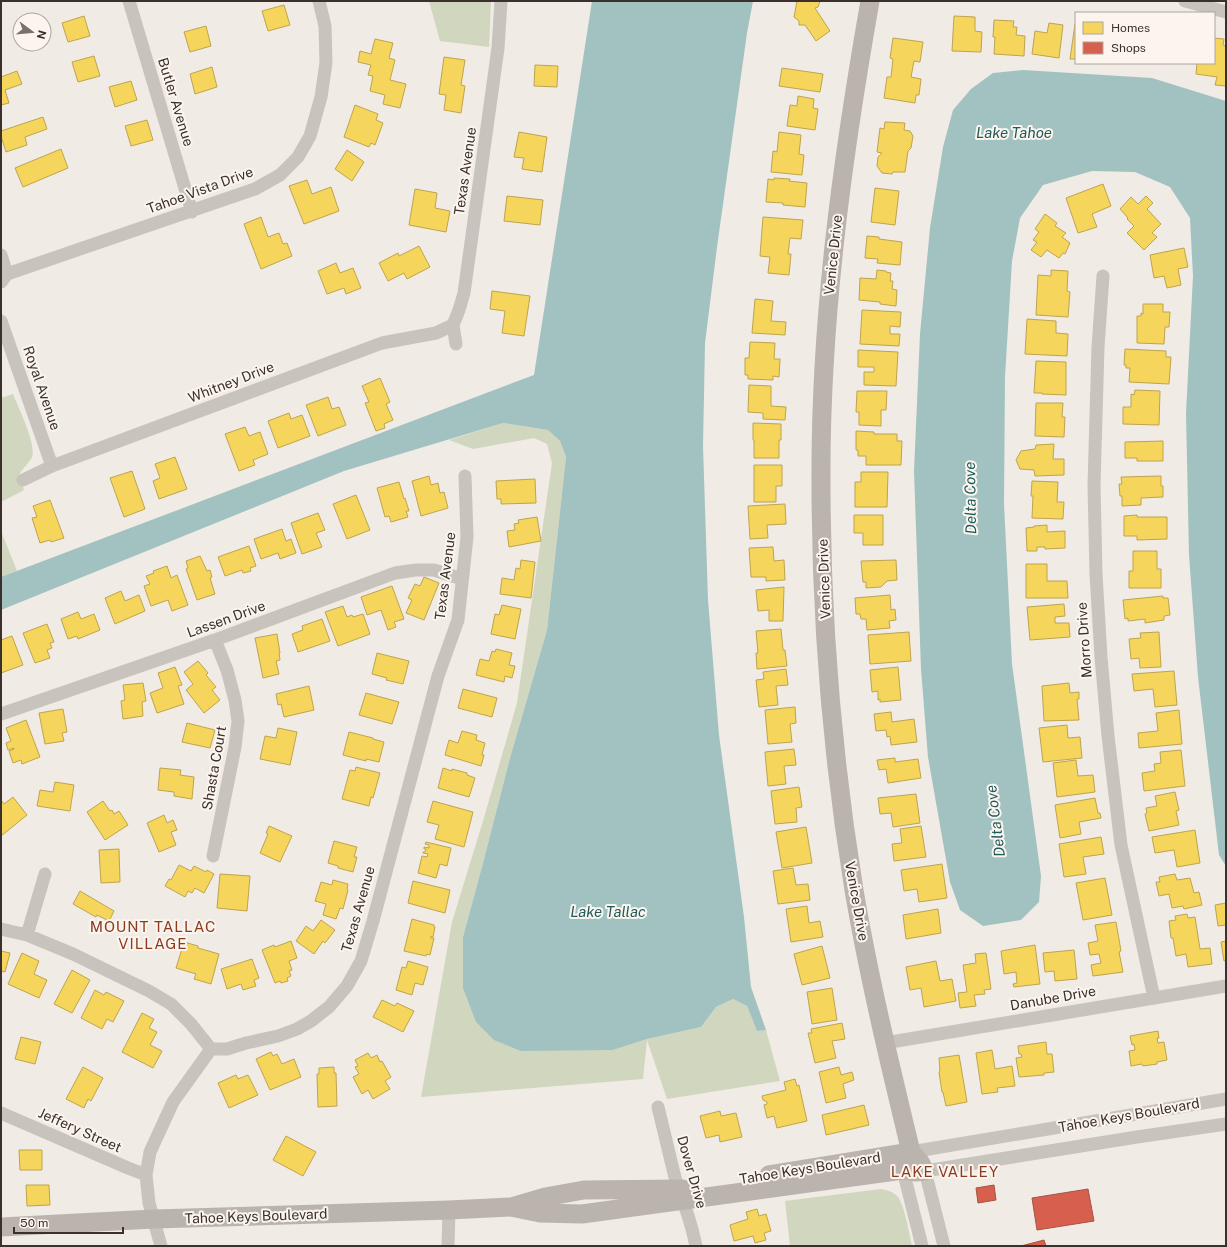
<svg xmlns="http://www.w3.org/2000/svg" width="1227" height="1247" font-family="'Public Sans',sans-serif">
	<style>
		.green { fill: #d1d6bf }
		.water { fill: #a1c2c1 }
		.homes { fill: #f6d55c; stroke: #bea44d }
		.shops { fill: #d6604d; stroke: #a85243 }
		.lines { fill: none; stroke-linecap: round; stroke-linejoin: round }
		.street { stroke: #c9c3be; stroke-width: 13 }
		.secondary { stroke: #bab3ae; stroke-width: 19 }
		.labels { text-anchor: middle; dominant-baseline: central; stroke-width: 4; stroke-linejoin: round; paint-order: stroke }
		.street-label { font-size: 14px; fill: #3b302b; stroke: #fbf5ee }
		.water-label { font-size: 15px; font-style: italic; fill: #1f5a5e; stroke: #fbf5ee }
		.neighbourhood-label { font-size: 15px; letter-spacing: 1px; fill: #8c3b22; stroke: #fbf5ee }
	</style>
	<rect width="100%" height="100%" fill="#f0ebe5"/>
	<path class="green" d="M429,1H491L489,47L440,41Z
		M13,394C18,407 37,445 32,457C30,462 22,469 19,475L24,490L1,502V398Z
		M503,423L548,430L560,441L566,457L547,630L510,758L483,863L463,937L613,1050L647,1039L701,1027L716,1007L733,999L747,1006L757,1031L766,1030L780,1081L667,1099L647,1040L643,1079L421,1097L452,922L483,821L517,703L552,463L547,444L534,438L473,449L449,440Z
		M1,531L17,571L1,577Z
		M881,1189C887,1190 894,1192 898,1197C905,1207 909,1233 912,1246H790L785,1201Z"/>
	<path class="water" d="M592,1H753L747,33L717,247L705,343L703,446L708,600L719,735L744,917L751,987L766,1030L757,1031L747,1006L733,999L716,1007L701,1027L647,1039L613,1050L521,1051L494,1040L476,1022L463,988V937L483,863L510,758L547,630L566,457L560,441L548,430L503,423L344,471L1,610V577L534,375Z
		M1023,70L1152,78L1226,101V866L1219,855L1198,677L1189,555L1186,413L1193,276L1190,218L1170,187L1135,172L1092,171L1043,185L1020,218L1012,261L1005,377L1004,504L1012,664L1041,876L1039,902L1021,920L983,926L960,910L950,882L928,757L921,669L914,471L920,334L930,228L943,147L953,110L971,89L993,73Z"/>
	<path class="homes" d="M797,1H820L818,7L815,8L830,31L816,41L805,25H799V21L794,17Z
		M284,5L290,25L268,31L262,11Z
		M84,16L90,36L68,42L62,23Z
		M954,16L975,17V31L982,32L981,52L952,51Z
		M994,20L1014,21L1013,27H1017L1016,35L1025,36L1024,56L994,54L995,37H993Z
		M1049,23L1063,25L1059,58L1032,54L1035,31L1047,33Z
		M1075,24L1076,25V59H1070Z
		M206,26L211,46L190,52L184,32Z
		M893,38L923,42L920,62L914,61L911,77L921,79L919,95H916L915,103L884,98L887,77H891L893,59L890,58Z
		M1214,38L1224,39L1223,45L1226,46V86L1215,85L1217,77L1196,74L1197,63H1214Z
		M375,39L393,43L389,58L395,60L390,80L406,84L400,108L383,104L385,95L370,91L373,76L368,75L371,65L358,62L360,51L371,54Z
		M94,56L100,76L78,82L72,62Z
		M444,57L465,60L461,85L465,86L461,113L444,110L446,95L439,94Z
		M535,65L558,66L557,87L534,86Z
		M212,67L217,87L195,94L190,74Z
		M782,68L823,74L820,92L779,86Z
		M17,71L22,84L5,90L9,103L1,105V77Z
		M131,81L137,100L115,107L109,87Z
		M798,96L814,99L813,108L818,109L815,130L787,126L790,105L797,106Z
		M355,105L378,114L376,120L383,123L375,145L371,143L369,147L344,137Z
		M43,117L47,129L25,137L27,145L6,152L1,136V131Z
		M147,120L153,140L131,146L125,126Z
		M885,122L905,123L904,130L910,131L913,136L911,148L908,151L905,172H893L892,174L882,173L877,166L878,157L882,153L877,152L880,128L884,129Z
		M519,132L547,137L542,172L522,169L524,158L514,157Z
		M779,132L801,135L799,154L804,155L802,175L771,172L773,151L777,152Z
		M61,149L68,168L23,187L15,168Z
		M347,150L364,162L352,181L335,169Z
		M774,178L790,179L789,181L807,183L805,207L783,205V203L766,202L768,179L774,180Z
		M307,180L312,194L331,187L339,211L304,224L289,186Z
		M1103,184L1111,206L1092,214L1097,227L1078,233L1066,198Z
		M875,188L899,191L895,225L871,222Z
		M415,189L437,193L435,208L450,211L446,232L409,225Z
		M507,196L543,200L540,225L504,221Z
		M1146,196L1153,203L1147,209L1161,224L1152,233L1157,237L1144,250L1127,233L1134,226L1127,219L1128,218L1120,209L1131,197L1138,204Z
		M1045,214L1057,223L1055,226L1066,233L1062,237L1070,243L1065,254L1063,253L1059,258L1047,250L1041,257L1031,250L1037,242L1033,240L1039,232L1035,229Z
		M261,217L268,237L279,233L283,244L287,243L292,256L261,269L244,224Z
		M763,217L803,220L801,239L790,238L788,254H791L789,275L768,273L770,257L760,256Z
		M867,236L879,237V239L902,242L900,265L877,263L878,259L865,258Z
		M419,246L430,267L407,279L404,273L388,281L379,263L398,253L399,256Z
		M1184,248L1188,267L1178,269L1181,285L1167,288L1164,276L1154,278L1150,255Z
		M336,263L340,273L353,268L361,288L346,294L344,288L327,294L318,271Z
		M877,270L886,271V272L891,273L890,281H893L892,289L897,290L896,306L880,304V302L859,300L860,278L876,279Z
		M1051,270L1068,271L1067,291L1070,292L1068,317L1036,315L1038,275L1051,276Z
		M492,291L530,296L524,336L502,333L505,311L490,309Z
		M755,299L773,301L771,321L786,322L785,335L752,333Z
		M1143,304H1163V312H1170L1169,327H1165L1164,344L1137,343V316H1141V313L1143,314Z
		M862,310L901,312L900,327L890,326V334H900L899,346L860,344Z
		M1027,319L1056,321V333L1068,334L1067,356L1025,354Z
		M750,342L775,343L774,359H780L779,377L773,376V380L748,379V375H745V358H749Z
		M1125,349L1166,351V357H1171L1169,384L1129,382L1130,368H1126V365H1124Z
		M858,350L898,352L896,386L864,385V372H874V367H858Z
		M1036,361L1066,362V395L1042,394V393H1034Z
		M380,378L390,402L386,404L393,420L384,424L385,428L376,431L365,403L369,402L362,386Z
		M749,385L771,386V406L786,407L785,420L763,419V413L748,412Z
		M1135,390L1160,391L1159,425L1123,424V407H1131V394L1134,395Z
		M857,391H887L886,410H881V426L859,425V412H856Z
		M328,397L332,409L339,407L346,425L318,436L306,405Z
		M1036,403H1063L1062,417H1065L1064,437L1035,436Z
		M289,413L291,419L302,415L310,436L278,448L268,421Z
		M753,423L781,424V440H779V458H754V440H753Z
		M245,427L249,436L260,432L268,454L253,460L255,465L239,471L225,434Z
		M856,431L874,432V434H897V441H902L901,465H866V456H858V450H856Z
		M1163,441V461H1137V458H1125V442Z
		M1054,444L1053,459H1064V475L1035,476L1034,470L1020,469L1016,460L1021,451L1035,449L1036,445Z
		M175,457L187,489L159,499L153,481L160,478L155,464Z
		M754,465H782V486H776V502H754Z
		M132,471L145,509L124,517L110,478Z
		M861,472H888L887,507H855V482H861Z
		M429,476L431,485L438,483L440,493L444,492L448,508L421,516L412,481Z
		M1161,476V486H1163V497L1141,498V505L1122,506V496H1120L1119,484H1122L1121,477Z
		M535,479L536,503L501,504V499H497L496,481Z
		M1032,481L1058,482L1057,502H1064L1063,519L1032,518L1033,496H1031Z
		M399,482L404,499L405,498L409,511H406L408,517L391,522L389,516L385,517L377,488Z
		M356,495L370,530L347,539L333,504Z
		M50,500L64,538L51,542L50,540L40,543L32,518L37,517L33,506Z
		M785,504L786,524L767,525L768,538L750,539L748,506Z
		M318,513L325,530L316,533L322,547L302,554L291,523Z
		M854,515H883V545H863V533H854Z
		M1137,515V517H1167V539L1137,540V536H1124V516Z
		M537,517L541,541L509,547L507,531L515,530L514,524L519,523L518,520Z
		M1047,525V532L1065,531V548L1045,549V547H1037V551H1027L1026,528L1034,527V526Z
		M282,529L286,541L291,539L296,553L280,559L278,553L261,559L254,539Z
		M249,546L256,566L250,568L251,571L243,573L242,570L225,576L218,557Z
		M773,547L774,561L784,560L785,580L766,581V577H751L749,548Z
		M1133,551H1157V569H1161V588H1129V571H1133Z
		M200,556L207,571L210,570L212,577L210,578L215,594L197,600L186,569L188,568L186,561Z
		M521,560L535,562L531,598L500,594L502,578L514,580L516,568L520,569Z
		M896,560L897,580L887,581L881,587L866,588V582H863L861,561Z
		M1026,564H1047V581H1067L1068,598H1026Z
		M167,566L171,578L177,575L188,605L172,611L168,600L151,606L144,586L150,584L146,576L154,573L153,571Z
		M424,577L439,583L424,620L406,613L412,600L408,598L415,584L420,586Z
		M392,586L404,619L394,622L396,627L388,630L381,610L367,615L361,597Z
		M784,587L783,621H769V610L758,611L756,590Z
		M121,591L125,601L139,595L145,611L115,624L105,598Z
		M890,595L891,610L895,609L896,620L889,621L890,628L867,630L866,619H861L860,614H856L855,598Z
		M1163,596V598H1168L1170,615L1164,616V620L1145,623V619L1128,621V618L1125,619L1123,600Z
		M1064,604L1065,616L1055,617V623H1069L1070,637L1030,640L1027,607Z
		M502,605L521,609L515,639L491,634L495,614L499,615Z
		M343,606L347,617L352,615L353,617L363,614L370,634L338,646L325,612Z
		M78,612L81,619L94,614L100,630L78,639L77,636L68,639L61,619Z
		M322,619L330,641L298,652L292,634L303,630L302,626Z
		M47,624L54,642L50,643L52,648L47,650L50,658L35,663L23,633Z
		M781,629L783,650H785L787,666L757,669L756,653H758L756,631Z
		M909,632L911,661L870,664L868,635Z
		M1159,632L1161,667L1140,668L1139,658L1131,659L1129,639L1141,638L1140,633Z
		M277,634L280,653H279L280,660L276,661L279,674L263,678L255,638Z
		M12,636L23,665L1,673V640Z
		M496,649L512,653L509,665L515,666L512,678L505,676L504,682L476,675L480,659L489,661L492,651L495,652Z
		M377,653L409,661L403,684L386,680L387,678L372,674Z
		M198,661L208,673L206,675L216,687L212,690L220,700L204,713L186,690L193,684L184,672Z
		M175,667L182,685L178,686L184,704L157,713L150,693L163,688L158,673Z
		M898,667L901,700L880,702V699L878,700V691L872,692L870,670Z
		M786,669L788,685L776,686L778,705L759,707L756,680L764,679L763,672Z
		M1174,671L1177,705L1155,707L1153,689L1134,691L1132,674Z
		M143,683L146,701L142,702L143,716L123,719L121,701L125,700L123,685Z
		M1069,683L1070,693L1079,692V699H1077L1079,720L1044,721L1042,686Z
		M309,686L314,710L284,717L281,704L278,705L276,694Z
		M463,689L497,698L492,717L458,708Z
		M366,693L399,702L392,724L359,715Z
		M795,707L796,723L790,724L792,742L768,744L765,710Z
		M63,709L67,732L62,733L64,741L45,744L39,713Z
		M1179,710L1182,744L1139,748L1138,733L1158,731L1156,713Z
		M891,712L892,722L914,719L917,742L891,745L890,736L887,737L886,730L876,731L874,714Z
		M26,720L40,757L22,764L21,760L13,763L9,751L14,749V748L8,750L6,743L11,741L6,728Z
		M187,723L215,730L210,748L182,742Z
		M1067,725L1068,738L1080,737L1082,758L1043,762L1039,728Z
		M278,728L297,732L290,765L260,759L265,736L276,738Z
		M462,731L477,735L476,740L485,743L482,755H484L481,766L445,755L449,740L458,743Z
		M349,732L373,738V739L384,742L379,762L366,759V761L343,755Z
		M794,749L796,765L784,766L786,784L768,786L765,752Z
		M1181,750L1185,786L1144,791L1142,773L1155,771L1154,764L1161,763L1160,752Z
		M895,758V762L918,759L921,778L888,783L886,769L879,770L877,760Z
		M1076,760L1078,776L1093,775L1095,792L1057,797L1053,763Z
		M356,767L380,773L373,798L371,797L369,806L342,799L350,770L355,771Z
		M160,768L181,770L180,775L194,777L192,799L174,796V792L158,790Z
		M443,768L452,771V769L467,773V775L475,778L469,797L438,788Z
		M55,782L74,785L70,811L37,806L40,790L53,792Z
		M799,787L802,807L796,808L797,822L775,824L771,791Z
		M1175,792L1179,810L1176,811L1179,825L1149,831L1145,814L1147,813L1146,808L1157,806L1155,796Z
		M916,794L920,823L893,827L891,813L880,814L878,798Z
		M13,797L27,815L1,836V800L4,804Z
		M1095,798L1098,813H1100L1101,818L1079,822L1081,834L1060,838L1055,805Z
		M103,801L110,811L112,810L114,814L119,811L128,825L105,840L87,812Z
		M433,801L473,812L464,847L435,839L439,825L427,822Z
		M164,815L167,823L173,820L177,830L171,832L176,845L159,852L147,823Z
		M269,826L292,836L280,862L260,853L268,834L266,833Z
		M921,826L926,857L894,861L892,844L902,843L900,829Z
		M806,827L812,863L782,868L776,832Z
		M1195,830L1200,863L1177,867L1174,850L1155,853L1152,837Z
		M1101,837L1104,854L1083,857L1086,874L1064,877L1059,844Z
		M334,841L357,847L354,857H357L353,872L338,868V866L328,863Z
		M426,842L451,848L447,866L440,864L436,878L418,873L422,856L427,857L428,854L423,853V852H425L426,849H424V847L429,848V845L425,844Z
		M119,849L120,882L101,883L99,850Z
		M942,864L947,898L919,902L917,889L904,891L901,870Z
		M179,865L191,871L194,866L206,872L207,870L214,874L204,893L195,888L192,893L188,891L185,897L165,886L169,879L171,880Z
		M793,868L796,885L808,884L810,900L778,904L773,871Z
		M220,874L250,876L247,911L217,908Z
		M1175,874L1177,880L1190,878L1194,893L1199,892L1202,905L1184,909L1183,906L1172,908L1169,894L1159,896L1156,882H1160L1159,877Z
		M1105,878L1112,915L1083,920L1076,883Z
		M333,880L348,884L347,889L348,890L343,909L340,908L336,919L323,915L326,904L315,901L321,882L332,885Z
		M413,881L450,890L445,913L408,903Z
		M80,891L114,911L109,921L97,915L96,917L73,904Z
		M1226,903V925L1218,926L1215,905Z
		M807,906L809,923L820,921L823,937L791,942L786,909Z
		M938,909L941,933L906,939L903,915Z
		M1187,914L1188,918L1195,917L1200,949L1210,948L1212,964L1188,967L1186,954L1176,956L1173,938H1171L1169,921L1176,920L1175,916Z
		M412,919L434,925V927H435L433,937L431,936V938H434L430,955L427,954L426,956L404,951Z
		M321,920L335,930L325,943L323,941L314,954L296,941L306,926L313,931Z
		M1116,922L1121,951L1119,952L1123,972L1093,976L1091,965L1101,963L1099,954L1090,955L1088,943L1098,941L1095,925Z
		M291,941L297,958L289,961L292,970L289,971L291,976L287,978L288,981L281,983L280,981L275,983L262,950L274,945L275,947Z
		M1226,941V960L1224,961L1221,942Z
		M184,942L198,946V948L219,954L211,984L194,979L196,974L176,968Z
		M1035,945L1040,984L1014,987L1013,984L1017,983L1016,972L1004,974L1001,951Z
		M822,946L830,978L802,985L794,954Z
		M1074,950L1077,979L1055,981L1054,971L1045,972L1043,953Z
		M1,951L10,953L5,972L1,971Z
		M22,953L39,961L34,974L47,980L39,998L8,984Z
		M986,953L991,989L984,990L985,994L974,995L976,1006L960,1008L958,993L967,992L963,965L976,963L975,954Z
		M252,959L259,978L254,980L256,986L243,990L241,984L227,989L221,969Z
		M408,961L428,967L423,985L415,983L412,995L396,990L402,967L406,968Z
		M936,961L940,981L952,979L956,1001L924,1007L921,988L910,990L906,967Z
		M72,970L90,980L72,1013L54,1004Z
		M832,988L837,1020L812,1024L807,992Z
		M95,990L104,995L106,992L124,1001L113,1022L107,1019L102,1029L81,1018Z
		M382,1000L395,1006L397,1003L414,1011L403,1032L373,1017Z
		M142,1013L154,1019L149,1028L157,1032L150,1045L162,1051L153,1068L122,1052Z
		M842,1023L845,1039L832,1041L836,1058L815,1063L808,1033H812L811,1029Z
		M1158,1031L1159,1038H1157L1158,1043L1164,1042L1167,1060L1157,1062V1064L1143,1066L1142,1064L1131,1066L1129,1051L1135,1050L1134,1044L1132,1045L1130,1036Z
		M21,1037L41,1042L35,1064L15,1059Z
		M1046,1042L1047,1054H1052L1054,1072L1044,1073V1075L1019,1077L1016,1058L1022,1057L1021,1054H1019L1018,1046Z
		M992,1050L995,1069L1012,1066L1015,1086L997,1088L998,1092L982,1094L976,1053Z
		M271,1052L273,1056L277,1054L282,1064L294,1059L301,1077L270,1090L256,1059Z
		M368,1053L371,1058L377,1055L380,1062L382,1061L391,1077L385,1081L390,1089L373,1099L368,1090L362,1094L353,1077L359,1074L355,1067L358,1066L355,1060Z
		M959,1055L967,1102L946,1106L943,1092H942L939,1072L940,1071L939,1058Z
		M83,1067L103,1078L91,1101L88,1099L84,1108L66,1099Z
		M334,1067V1073H336L337,1106L318,1107L317,1074H319V1068Z
		M839,1067L841,1075L852,1072L854,1080L843,1084L846,1098L826,1103L819,1072Z
		M236,1075L238,1079L248,1075L258,1095L229,1108L218,1083Z
		M795,1079L797,1086L799,1085L807,1121L777,1128L774,1116L767,1118L764,1105L767,1104V1102L763,1100L762,1096L786,1090L784,1082Z
		M864,1105L869,1125L826,1135L822,1115Z
		M720,1111L721,1116L736,1113L742,1137L720,1142L719,1135L706,1138L700,1116Z
		M286,1136L316,1152L303,1176L273,1160Z
		M19,1150H42V1170H20Z
		M26,1185H49L50,1205L27,1206Z
		M757,1209L759,1216L766,1214L771,1231L764,1233L766,1240L755,1243L753,1236L734,1241L730,1225L748,1219L746,1212Z"/>
	<path class="shops" d="M994,1185L996,1200L978,1203L976,1188Z
		M1088,1189L1094,1221L1037,1230L1032,1198Z
		M1044,1240L1046,1246H1021Z"/>
	<g class="lines">
		<path class="street" d="M129,1L192,212
			M1185,1L1226,12
			M1,255L7,274
			M1103,276L1098,347L1094,485L1096,574L1101,657L1108,736L1121,845L1154,998
			M1,282L7,274L255,189L280,175L298,157L310,136L321,97L326,63L325,26L319,1
			M1,321L52,466
			M456,344L453,325L459,310L464,293L498,48L501,1
			M23,480L52,466L382,343L436,333L453,325
			M1,714L215,640L395,573L416,570H434L462,579
			M213,856L235,747L238,721L235,700L227,670L215,640
			M1,929L27,935L73,954L149,991L171,1004L191,1024L211,1049
			M27,935L45,874
			M885,1043L1226,986
			M658,1107L678,1190C686,1207 692,1227 696,1246
			M1,1113L128,1168L146,1175
			M911,1152L1226,1099
			M903,1170L922,1246
			M161,1246L149,1203L146,1175L150,1152L173,1102L211,1049H227L246,1043L278,1036L297,1029L311,1021L329,1007L347,986L361,961L373,921L438,676L458,620L467,537L465,476
			M448,1246L449,1210
			M944,1246L925,1171L1137,1137L1226,1124"/>
		<path class="secondary" d="M769,1175L911,1152
			M511,1207L540,1213L582,1214L903,1170L915,1172L925,1171L920,1162L911,1152C890,1065 869,978 854,890C832,755 821,619 821,483C820,321 842,160 870,1
			M1,1227L154,1219L449,1210L511,1207L545,1197L584,1190L683,1189"/>
	</g>
	<g class="labels">
		<g class="street-label">
			<text transform="translate(176 102) rotate(73)">Butler Avenue</text>
			<text transform="translate(465 171) rotate(-82)">Texas Avenue</text>
			<text transform="translate(200 190) rotate(-20)">Tahoe Vista Drive</text>
			<text transform="translate(833 255) rotate(-84)">Venice Drive</text>
			<text transform="translate(231 382) rotate(-21)">Whitney Drive</text>
			<text transform="translate(42 388) rotate(71)">Royal Avenue</text>
			<text transform="translate(445 576) rotate(-83)">Texas Avenue</text>
			<text transform="translate(824 579) rotate(-92)">Venice Drive</text>
			<text transform="translate(226 619) rotate(-20)">Lassen Drive</text>
			<text transform="translate(1084 640) rotate(-94)">Morro Drive</text>
			<text transform="translate(214 768) rotate(-80)">Shasta Court</text>
			<text transform="translate(857 901) rotate(80)">Venice Drive</text>
			<text transform="translate(358 909) rotate(-74)">Texas Avenue</text>
			<text transform="translate(1053 998) rotate(-10)">Danube Drive</text>
			<text transform="translate(1129 1115) rotate(-10)">Tahoe Keys Boulevard</text>
			<text transform="translate(80 1130) rotate(24)">Jeffery Street</text>
			<text transform="translate(810 1168) rotate(-9)">Tahoe Keys Boulevard</text>
			<text transform="translate(692 1172) rotate(74)">Dover Drive</text>
			<text transform="translate(256 1216) rotate(-2)">Tahoe Keys Boulevard</text>
		</g>
		<g class="water-label">
			<text x="1014" y="132">Lake Tahoe</text>
			<text transform="translate(970 498) rotate(-91)">Delta Cove</text>
			<text transform="translate(995 821) rotate(-97)">Delta Cove</text>
			<text x="608" y="911">Lake Tallac</text>
		</g>
		<g class="neighbourhood-label">
			<text x="153" y="926">MOUNT TALLAC<tspan x="153" dy="17">VILLAGE</tspan></text>
			<text x="945" y="1171">LAKE VALLEY</text>
		</g>
	</g>
	<rect width="1227" height="1247" fill="none" stroke="#3b302b" stroke-width="4"/>
	<rect x="1075" y="12" width="140" height="52" fill="#fbf5ee" stroke="#aea6a0"/>
	<rect x="1083" y="22" width="20" height="12" fill="#f6d55c" stroke="#aea6a0"/>
	<text x="1111" y="32" font-size="12" fill="#3b302b">Homes</text>
	<rect x="1083" y="42" width="20" height="12" fill="#d6604d" stroke="#aea6a0"/>
	<text x="1111" y="52" font-size="12" fill="#3b302b">Shops</text>
	<g transform="translate(32 32) rotate(106)"><circle r="19" fill="#fbf5ee" stroke="#aea6a0"/>
	<path d="M0-3L7 15L0 10L-7 15Z" fill="#7a716c"/>
	<text y="-6" font-size="11" font-weight="bold" text-anchor="middle" fill="#3b302b">N</text>
	</g>
	<path d="M14 1227v6h109v-6" fill="none" stroke="#3b302b" stroke-width="2"/>
	<text x="20" y="1227" font-size="12" fill="#3b302b" stroke="#fbf5ee" stroke-width="3" paint-order="stroke">50 m</text>
</svg>
